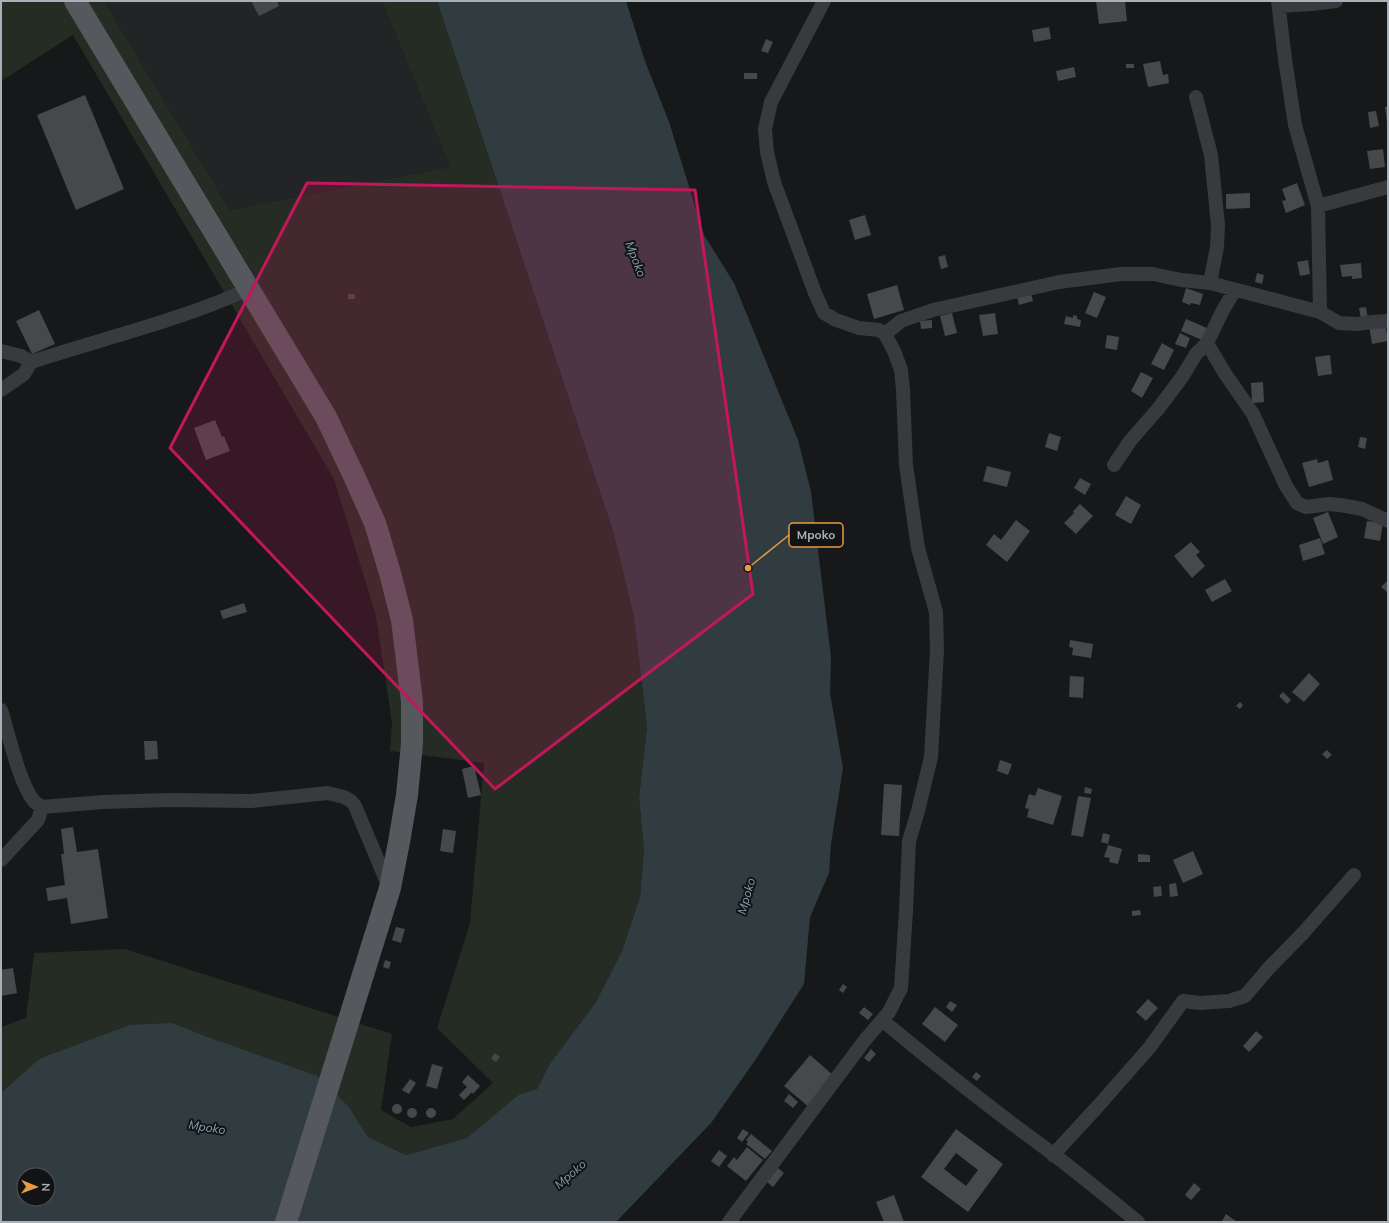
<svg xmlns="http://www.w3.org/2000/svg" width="1389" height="1223" font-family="Mulish,sans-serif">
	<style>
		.built { fill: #232426 }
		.green { fill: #242c24 }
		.water { fill: #313c41; fill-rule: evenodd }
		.building { fill: #46484c; fill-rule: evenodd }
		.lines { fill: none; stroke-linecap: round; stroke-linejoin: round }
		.minor { stroke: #393a3e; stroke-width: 14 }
		.primary { stroke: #55585d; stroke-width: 22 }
		.marked { fill: #c2185b; fill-opacity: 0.2; stroke: #c2185b; stroke-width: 3; stroke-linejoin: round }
		.labels { text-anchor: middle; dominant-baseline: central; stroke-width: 4; stroke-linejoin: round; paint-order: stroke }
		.water-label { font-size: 12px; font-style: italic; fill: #84a1b1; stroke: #121314 }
		.leader { fill: none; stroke: #e79b42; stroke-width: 1.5 }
		.callout-dot { fill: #e79b42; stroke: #121314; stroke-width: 1.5 }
		.callout { fill: #121314; stroke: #e79b42; stroke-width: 1.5 }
		.callout-label { font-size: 12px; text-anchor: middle; font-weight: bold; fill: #aab0b8 }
	</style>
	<rect width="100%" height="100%" fill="#171819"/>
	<path class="built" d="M104,1H382L450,167L230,210Z"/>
	<path class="green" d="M1,1H104L230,210L450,167L382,1H437L613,531L634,617L647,727L639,798L644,849L640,897L622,951L596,1002L549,1065L537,1089L518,1095L467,1138L406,1155L368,1137L349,1107L216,1040L172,1023L39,1059L1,1093V1027L26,1018L34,953L125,949L392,1034L381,1110L411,1127L453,1119L493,1083L437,1028L470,923L484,763L390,751L392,723L376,616L334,479L73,35L1,81Z"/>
	<path class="water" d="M437,1H626L645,61L669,122L704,235L734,283L798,440L811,492L831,657L830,693L843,768L831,844L829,873L810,917L804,984L756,1059L711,1123L616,1222H1V1093L39,1059L130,1025L172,1023L216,1040L317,1076L349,1107L368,1137L406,1155L467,1138L518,1095L537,1089L549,1065L596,1002L622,951L640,897L644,849L639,798L647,727L634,617L613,531ZM24,1175H48V1199H24Z"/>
	<path class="building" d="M251,1H277L279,6L259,16Z
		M1096,1H1125L1127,21L1099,24Z
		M1049,27L1051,39L1034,42L1032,30Z
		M766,39L773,42L768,53L761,51Z
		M1160,61L1163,75L1168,74L1169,83L1148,87L1143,64Z
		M1126,64H1134V68H1126Z
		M1074,67L1076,77L1058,81L1056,71Z
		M744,73H757V79H744Z
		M85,95L124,189L76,210L37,115Z
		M1385,107H1388V122H1387Z
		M1376,111L1379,126L1370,128L1368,112Z
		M1383,149L1385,167L1370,169L1367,151Z
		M1297,183L1305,205L1286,213L1282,201L1286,200L1282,189Z
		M1250,193V208L1226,209V194Z
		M865,215L871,235L855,240L849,220Z
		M945,255L948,267L941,269L938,257Z
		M1308,260L1310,274L1300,276L1297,262Z
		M1361,263L1362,278L1352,279V276L1342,277L1340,265Z
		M1257,273L1264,275L1262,284L1255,282Z
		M897,285L904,310L874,319L867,294Z
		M1186,288L1203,294L1200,305L1191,303L1190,305L1182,302Z
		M1094,292L1106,297L1097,318L1085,313Z
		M1031,293L1033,301L1019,305L1017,296Z
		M348,294H355V299H348Z
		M1366,307L1368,320L1361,319L1359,308Z
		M39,310L55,344L32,354L16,321Z
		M952,313L957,333L945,336L940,316Z
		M995,313L998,334L983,336L979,315Z
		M1073,315L1077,316V319L1081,320L1080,327L1064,324L1066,316L1073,318Z
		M1186,319L1207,328L1202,340L1181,331Z
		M932,320V328L921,329L920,321Z
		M1385,322L1388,341L1372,344L1369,325Z
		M1180,333L1190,338L1186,348L1175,344Z
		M1107,335L1119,337L1117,350L1105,348Z
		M1162,343L1174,350L1164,370L1151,364Z
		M1330,355L1332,374L1318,376L1315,357Z
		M1141,372L1153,378L1142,398L1131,391Z
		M1263,382L1264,402L1252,403L1251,383Z
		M215,420L222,437L224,436L230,451L206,460L194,428Z
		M1049,433L1061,437L1057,451L1045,447Z
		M1360,437L1367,438L1365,449L1358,447Z
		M1317,459L1318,463L1328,460L1333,480L1309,487L1302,463Z
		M987,466L1011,472L1007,487L983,481Z
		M1080,478L1091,484L1085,495L1074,488Z
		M1126,496L1141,505L1131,524L1115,515Z
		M1080,504L1093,516L1076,534L1064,523L1074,513L1073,511Z
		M1328,512L1338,537L1323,544L1313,518Z
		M1016,520L1030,531L1007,562L986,545L994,534L1001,540Z
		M1367,521L1383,523L1380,541L1364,538Z
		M1320,538L1325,554L1303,561L1299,545Z
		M1191,542L1200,552L1196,555L1205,566L1192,578L1174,556Z
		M1225,579L1232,591L1212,602L1205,590Z
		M1388,580V591L1387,592L1381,587Z
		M244,603L247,612L223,619L220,611Z
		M1070,640L1093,644L1091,658L1072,655L1073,648L1069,647Z
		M1309,673L1320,684L1304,702L1292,692Z
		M1070,676L1084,677L1083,698L1069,697Z
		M1283,692L1291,700L1287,704L1279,696Z
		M1240,702L1243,705L1240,709L1236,706Z
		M144,741H157L158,759L145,760Z
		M1327,750L1332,755L1327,759L1322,754Z
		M1000,760L1012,764L1008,775L997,771Z
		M474,766L481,795L468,798L462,769Z
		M884,784L902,785L899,836L881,835Z
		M1085,787L1092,789L1091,794L1084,793Z
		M1038,788L1062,796L1053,825L1027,817L1029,809L1025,808L1029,794L1035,796Z
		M1078,796L1091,798L1083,837L1071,835Z
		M73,827L77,852L98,849L108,918L71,924L67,898L48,901L46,888L65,885L61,854H64L61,829Z
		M443,829L456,831L453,853L440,851Z
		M1103,833L1110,835L1108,844L1101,842Z
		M1108,845L1122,849L1118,864L1109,862L1110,858L1104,857Z
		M1193,851L1203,874L1183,883L1173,860Z
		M1138,854L1150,855V862H1138Z
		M1176,883L1178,896L1170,897L1169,884Z
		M1161,886L1162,896L1154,897L1153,887Z
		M1140,910L1141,915L1132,916V911Z
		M396,927L405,929L401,943L392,940Z
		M385,960L391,962L389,969L383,967Z
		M13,968L17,993L1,996V970Z
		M843,984L847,987L843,993L839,990Z
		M1148,999L1158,1008L1146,1021L1136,1012Z
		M950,1001L957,1005L952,1012L946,1007Z
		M864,1007L873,1014L868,1020L859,1013Z
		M935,1007L958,1025L945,1042L922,1024Z
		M1256,1031L1263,1037L1249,1052L1243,1046Z
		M871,1049L876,1054L869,1062L864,1058Z
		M495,1053L500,1057L496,1062L491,1058Z
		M810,1055L833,1075L810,1108L784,1086Z
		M432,1064L443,1067L437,1089L426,1086Z
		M976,1072L981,1076L977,1081L972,1077Z
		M468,1075L480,1086L473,1094L472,1092L464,1100L459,1095L467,1087L462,1082Z
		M410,1079L416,1083L409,1094L402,1090Z
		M789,1094L798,1102L793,1108L784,1101Z
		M392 1109a5 5 0 1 1 10 0a5 5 0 1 1-10 0Z
		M426 1113a5 5 0 1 1 10 0a5 5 0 1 1-10 0Z
		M407 1113a5 5 0 1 1 10 0a5 5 0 1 1-10 0Z
		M743,1129L749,1133L742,1142L737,1138Z
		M956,1129L1003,1164L968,1212L921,1177ZM956,1153L978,1170L966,1186L944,1169Z
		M751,1134L772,1151L765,1159L746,1144L748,1142L746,1140Z
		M747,1147L763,1160L746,1181L727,1166L734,1157L737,1160Z
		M719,1150L727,1156L719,1167L711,1161Z
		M778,1168L784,1173L773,1187L767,1182Z
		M1194,1183L1201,1189L1191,1200L1185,1195Z
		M894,1195L904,1222H884L876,1202Z
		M1226,1214L1237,1222L1222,1221Z"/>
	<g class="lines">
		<path class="minor" d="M1278,1L1285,59L1295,125L1318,206L1320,312
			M1279,6L1312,4L1336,1
			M1196,97L1211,155L1218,225L1217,247L1210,283
			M1318,206L1388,187
			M885,334L901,321L933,310L1059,282L1121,274H1153L1181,280L1210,283L1320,312L1339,323L1357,324L1372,322L1388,321
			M1207,343L1224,372L1253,414L1286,486L1297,503L1306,507L1329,504L1340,505L1362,509L1388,521
			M1,351L21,356L31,362C104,338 179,321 249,289
			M1,390L24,374L31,362
			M1114,465L1130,441L1158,409L1182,377L1196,354L1207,343L1223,310L1235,290
			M1,710C9,735 18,779 33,800C35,803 39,805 42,807L103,802L170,800L252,801L328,793L344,797L351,801L355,806L389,887
			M1,860L38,820L42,807
			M882,1020C935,1064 989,1107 1045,1148C1077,1172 1107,1197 1138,1222
			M1053,1155L1099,1105L1150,1047L1183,1001L1200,1003L1229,1001L1245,996L1268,969L1304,932L1354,875
			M729,1222L865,1040L889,1012L901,988L906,911L909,841L918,811L931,757L937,650L936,612L918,548L906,465L903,390L901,370L894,351L885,334L879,330L859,328L836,320L824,313L815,293L774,182L767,152L765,129L771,102L824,1"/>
		<path class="primary" d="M75,1L326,417L354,476L375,523L390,573L402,620L412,702V744L407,795L399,842L390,888L286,1222"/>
	</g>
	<path class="marked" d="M307,183L695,190L753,594L495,789L170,448Z"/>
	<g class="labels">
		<g class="water-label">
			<text transform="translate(636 259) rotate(69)">Mpoko</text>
			<text transform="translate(746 896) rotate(-74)">Mpoko</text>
			<text transform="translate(207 1127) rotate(9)">Mpoko</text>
			<text transform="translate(570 1174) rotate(-41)">Mpoko</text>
		</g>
	</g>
	<path class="leader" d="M748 568L789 535"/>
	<circle class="callout-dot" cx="748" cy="568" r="4"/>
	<rect class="callout" x="789" y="523" width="54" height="24" rx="4"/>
	<g class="callout-label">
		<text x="816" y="539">Mpoko</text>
	</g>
	<rect width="1389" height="1223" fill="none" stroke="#aab0b8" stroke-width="4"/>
	<g transform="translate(36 1187) rotate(91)"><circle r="19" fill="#121314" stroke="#4f5256"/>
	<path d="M0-3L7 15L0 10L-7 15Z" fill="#e79b42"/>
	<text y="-6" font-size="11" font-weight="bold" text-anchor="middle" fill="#aab0b8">N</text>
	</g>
</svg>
